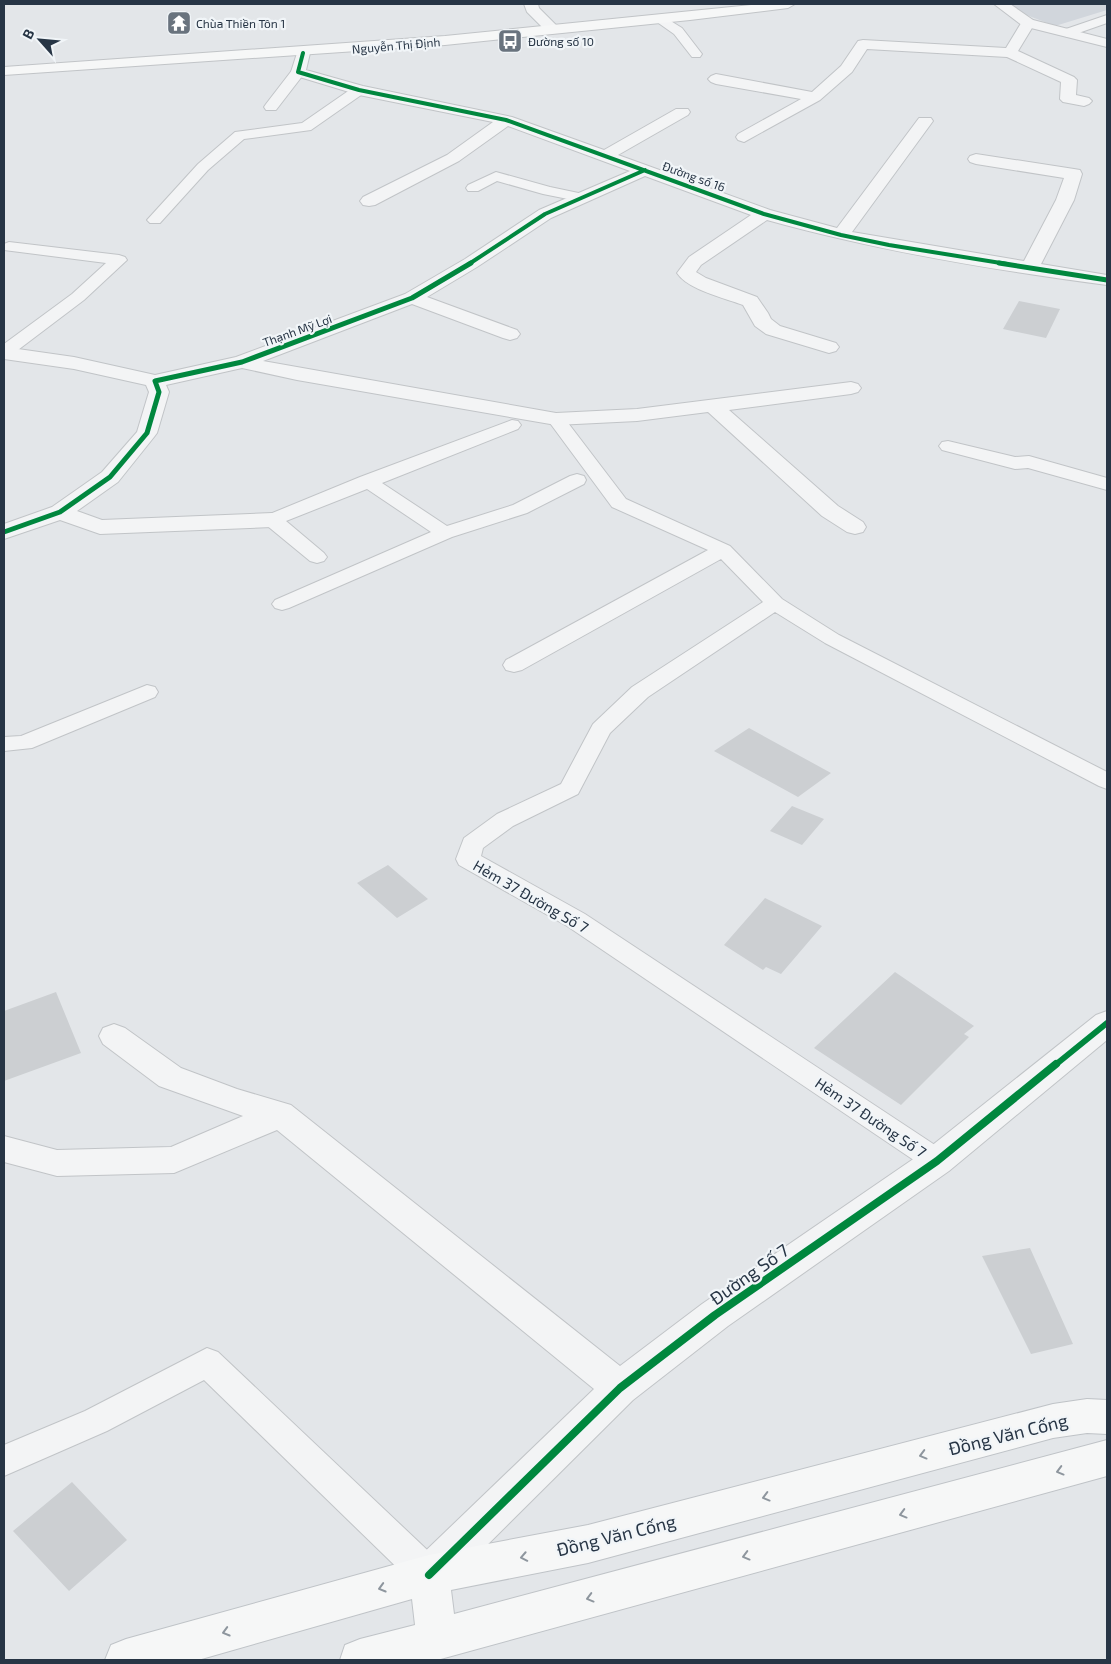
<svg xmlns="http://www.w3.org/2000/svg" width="1111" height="1664" font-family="'Exo 2',sans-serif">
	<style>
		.built { fill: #d1d6dc }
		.building { fill: #cccfd2 }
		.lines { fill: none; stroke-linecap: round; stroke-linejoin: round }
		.service-casing { stroke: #c1c4c7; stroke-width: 2 }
		.minor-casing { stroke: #c1c4c7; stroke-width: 2 }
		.tertiary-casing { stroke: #c1c4c7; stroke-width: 2 }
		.secondary-casing { stroke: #c1c4c7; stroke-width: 2 }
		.primary-casing { stroke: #bfc3c7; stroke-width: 2 }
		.service { fill: #f3f4f5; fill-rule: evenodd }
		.minor { fill: #f3f4f5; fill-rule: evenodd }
		.tertiary { fill: #f3f4f5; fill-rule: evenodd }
		.secondary { fill: #f6f7f7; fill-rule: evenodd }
		.primary { fill: #f6f7f7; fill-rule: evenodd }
		.cycleway-far3-casing { stroke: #f1f5f8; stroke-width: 5.5 }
		.cycleway-far2-casing { stroke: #f1f5f8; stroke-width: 8 }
		.cycleway-far1-casing { stroke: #f1f5f8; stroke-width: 9 }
		.cycleway-casing { stroke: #f1f5f8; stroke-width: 11 }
		.cycleway-far3 { stroke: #00873e; stroke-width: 4 }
		.cycleway-far2 { stroke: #00873e; stroke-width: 5 }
		.cycleway-far1 { stroke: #00873e; stroke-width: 6 }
		.cycleway { stroke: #00873e; stroke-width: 8 }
		.oneway { stroke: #8e969e }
		.labels { text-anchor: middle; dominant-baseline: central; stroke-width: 4.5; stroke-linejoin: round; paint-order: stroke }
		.far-poi-label { font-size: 12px; fill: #273545; stroke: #f1f5f8; text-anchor: start }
		.far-street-label { font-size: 12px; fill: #273545; stroke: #f1f5f8 }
		.street-label { font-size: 15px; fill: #273545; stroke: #f1f5f8 }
		.near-street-label { font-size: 18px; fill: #273545; stroke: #f1f5f8 }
	</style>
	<rect width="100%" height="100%" fill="#e3e6e9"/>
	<path class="built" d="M1009,4H1107V10L1055,26L1024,14Z"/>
	<path class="building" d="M1019,301L1060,309L1046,338L1003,329Z
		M749,728L831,773L798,797L714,751Z
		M792,806L824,819L802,845L770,831Z
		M388,865L428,899L397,918L357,883Z
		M765,898L822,926L781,974L766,967L763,970L724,945Z
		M895,972L974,1026L964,1034L969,1037L901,1105L814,1048Z
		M56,992L81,1053L4,1081V1011Z
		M1030,1248L1073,1344L1031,1354L982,1256Z
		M72,1482L127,1540L69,1591L13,1531Z"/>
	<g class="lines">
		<defs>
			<path id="service" d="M661,15L682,28L702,54L700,57H692L674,34L657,22L655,19L657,16Z
				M1107,15V23L1067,37L1061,33L1063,30Z
				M298,68L304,72L303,75L276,110H266L264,107L266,104L293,69Z
				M359,86L366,90L364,93L311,130L244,139L208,170L160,223H150L147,220L198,164L235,132L302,123L354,87Z
				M496,172L550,187L588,195L590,198L588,201L583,202L543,194L497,181L478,191H468L466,188L468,185Z
				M9,242L119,255L125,257L127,260L84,300L10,356L4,357V344L72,294L106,263L4,250V244Z
				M556,414L562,415L626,499L730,546L782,599L839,635L1107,772V789L1099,786L825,643L775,612L648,697L610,733L578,794L513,826L483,848L481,856L585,914L947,1153L951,1161L947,1169L937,1173L927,1169L567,926L459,865L456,859L464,838L497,814L561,784L593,724L632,687L763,602L721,559L522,670L514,672L506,670L503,665L506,660L708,550L612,507L547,419L550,415Z
				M512,420L518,421L521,425L518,429L382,483L447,526L513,505L570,476L577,474L584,476L586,480L584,484L527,513L452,537L289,608L282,610L275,608L272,604L275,600L431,532L367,489L286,521L324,553L327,557L324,561L317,563L310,561L265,524L262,520L265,516L360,477Z
				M948,441L1015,457L1029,456L1107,478V490L1028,468L1015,469L942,450L939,446L942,442Z
				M147,685L155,687L158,692L155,697L32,748L4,751V737L21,736Z
				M207,1348L218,1352L441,1563L446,1575L441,1587L429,1592L417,1587L204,1380L107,1431L4,1476V1445L85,1411Z"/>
			<path id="minor" d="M524,4H538L539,8L558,27L560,30L558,33H548L527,12Z
				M1028,19L1033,20L1035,23L1018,51L1074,77L1077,80L1076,95L1089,98L1092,101L1089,104L1084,106L1063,102L1060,99L1061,82L1007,57L867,49L852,72L820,100L744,142L738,140L736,137L738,134L801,99L716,84L711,82L708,79L711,76L716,74L812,92L841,66L858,41L863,40L1006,48L1023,20Z
				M303,49L308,50L310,53L306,70L363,86L512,117L604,150L676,109H688L690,112L688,115L618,155L770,210L837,228L919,118H931L933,121L852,232L1024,261L1056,200L1064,178L976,164L970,162L968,159L970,156L976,154L1074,169L1080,170L1082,174L1074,200L1041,264L1107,275V285C993,270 878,251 767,220L701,265L696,272L706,278L757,297L768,313L771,319L780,326L836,343L839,347L836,351L829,353L766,334L755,326L743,305C725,298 688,290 677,273L689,257L751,215L645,176L551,218L477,267L427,297L517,330L520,334L517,338L510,340L503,338L412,304L263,361L556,413L637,409L851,382L858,384L861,388L858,392L851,394L729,410L838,506L863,522L866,527L863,532L855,534L847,532L822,516L708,412L637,421L556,425L297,380L242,368L166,385L169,392L157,433L154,437L118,482L77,511L102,520L272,513L280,515L283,520L280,525L272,527L100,534L60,520L4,539V524L52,507L102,472L137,432L149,392L146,385L74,369L4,359V347L74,357L155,375L236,357L405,294L465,259L539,210L630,171L508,126L459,161L375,205L369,206L363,205L360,201L363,197L447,155L493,122L359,95L293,75L291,72L298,50Z
				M1107,1011V1040L949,1171L728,1326L633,1400L443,1589L429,1595L415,1589L409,1575L415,1561L594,1389L277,1130L174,1173L57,1176L4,1162V1136L57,1150L171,1147L243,1116L159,1086L103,1044L99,1036L103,1028L114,1024L125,1028L181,1068L237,1089L291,1105L620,1366L702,1304L925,1151L1096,1015Z"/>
			<path id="tertiary" d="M994,4H1010L1033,20L1107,39V47L1023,26Z"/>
			<path id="secondary" d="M761,4H795L788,8L690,20L445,45L4,75V67L445,36Z"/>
			<path id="primary" d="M1087,1399L1107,1400V1434L1087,1433L1053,1438L588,1563L451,1590L454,1614L1107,1440V1476L437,1660H340L345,1645L360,1639L415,1625L412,1599L198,1660H105L111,1645L126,1639L429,1555L588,1525L1053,1404Z"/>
		</defs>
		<use href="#service" class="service-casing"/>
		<use href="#minor" class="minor-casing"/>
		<use href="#tertiary" class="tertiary-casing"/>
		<use href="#secondary" class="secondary-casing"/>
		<use href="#primary" class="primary-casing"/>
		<use href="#service" class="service"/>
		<use href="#minor" class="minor"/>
		<use href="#tertiary" class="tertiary"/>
		<use href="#secondary" class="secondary"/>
		<use href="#primary" class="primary"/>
		<defs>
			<path id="cycleway-far3" d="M303,53L298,72L359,90L506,120L764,214L841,235L889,245L1007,264
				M469,264L545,214L645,170"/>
			<path id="cycleway-far2" d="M999,263L1107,280
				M4,532L60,512L110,477L147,433L159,392L155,381L242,362L412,298L471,263"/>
			<path id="cycleway-far1" d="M1054,1066L1107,1023"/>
			<path id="cycleway" d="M429,1575L620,1388L715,1315L937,1161L1056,1064"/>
		</defs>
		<use href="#cycleway-far3" class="cycleway-far3-casing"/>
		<use href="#cycleway-far2" class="cycleway-far2-casing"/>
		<use href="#cycleway-far1" class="cycleway-far1-casing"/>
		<use href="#cycleway" class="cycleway-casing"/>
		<use href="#cycleway-far3" class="cycleway-far3"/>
		<use href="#cycleway-far2" class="cycleway-far2"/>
		<use href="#cycleway-far1" class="cycleway-far1"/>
		<use href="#cycleway" class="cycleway"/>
	</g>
	<defs><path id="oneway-chevron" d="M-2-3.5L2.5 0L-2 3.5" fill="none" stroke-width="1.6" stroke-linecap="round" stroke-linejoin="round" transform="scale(1.25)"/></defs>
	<g class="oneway">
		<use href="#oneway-chevron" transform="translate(923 1455) rotate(165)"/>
		<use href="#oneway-chevron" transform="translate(1060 1471) rotate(165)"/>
		<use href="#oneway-chevron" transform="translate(766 1497) rotate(165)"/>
		<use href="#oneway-chevron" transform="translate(903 1514) rotate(165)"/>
		<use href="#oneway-chevron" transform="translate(746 1556) rotate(165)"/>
		<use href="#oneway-chevron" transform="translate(524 1557) rotate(169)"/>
		<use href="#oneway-chevron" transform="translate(382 1588) rotate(164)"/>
		<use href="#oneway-chevron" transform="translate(590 1598) rotate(165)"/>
		<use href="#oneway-chevron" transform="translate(226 1632) rotate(164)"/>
	</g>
	<defs>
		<symbol id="temple-square" viewBox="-11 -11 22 22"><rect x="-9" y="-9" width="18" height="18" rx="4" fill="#69737e" stroke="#f1f5f8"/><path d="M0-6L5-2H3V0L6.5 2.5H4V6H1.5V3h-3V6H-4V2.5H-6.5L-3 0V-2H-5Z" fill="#fff"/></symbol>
		<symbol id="bus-square" viewBox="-11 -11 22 22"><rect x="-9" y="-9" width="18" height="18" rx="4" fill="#69737e" stroke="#f1f5f8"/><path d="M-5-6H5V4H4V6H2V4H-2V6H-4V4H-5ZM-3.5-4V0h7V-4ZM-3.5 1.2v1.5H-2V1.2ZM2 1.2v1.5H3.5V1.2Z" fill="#fff"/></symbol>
	</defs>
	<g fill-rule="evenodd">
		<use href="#temple-square" x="165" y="9" width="28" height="28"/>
		<use href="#bus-square" x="496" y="27" width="28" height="28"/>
	</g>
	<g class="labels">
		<g class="far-poi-label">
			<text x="196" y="23">Chùa Thiền Tôn 1</text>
			<text x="528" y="41">Đường số 10</text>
		</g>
		<g class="far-street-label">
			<text transform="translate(396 45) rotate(-5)">Nguyễn Thị Định</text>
			<text transform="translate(694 176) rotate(20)">Đường số 16</text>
			<text transform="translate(297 330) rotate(-20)">Thạnh Mỹ Lợi</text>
		</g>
		<g class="street-label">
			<text transform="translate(531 896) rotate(30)">Hẻm 37 Đường Số 7</text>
			<text transform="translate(871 1117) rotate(34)">Hẻm 37 Đường Số 7</text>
		</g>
		<g class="near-street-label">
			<text transform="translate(749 1274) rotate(-35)">Đường Số 7</text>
			<text transform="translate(1008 1434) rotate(-14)">Đồng Văn Cống</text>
			<text transform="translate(616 1535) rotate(-14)">Đồng Văn Cống</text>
		</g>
	</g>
	<rect width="1111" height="1664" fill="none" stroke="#273545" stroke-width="10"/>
	<g transform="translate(40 40) rotate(297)" stroke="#f1f5f8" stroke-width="4" paint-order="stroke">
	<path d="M0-4L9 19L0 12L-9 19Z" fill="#273545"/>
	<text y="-8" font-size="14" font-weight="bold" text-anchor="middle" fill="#273545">B</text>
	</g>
</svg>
